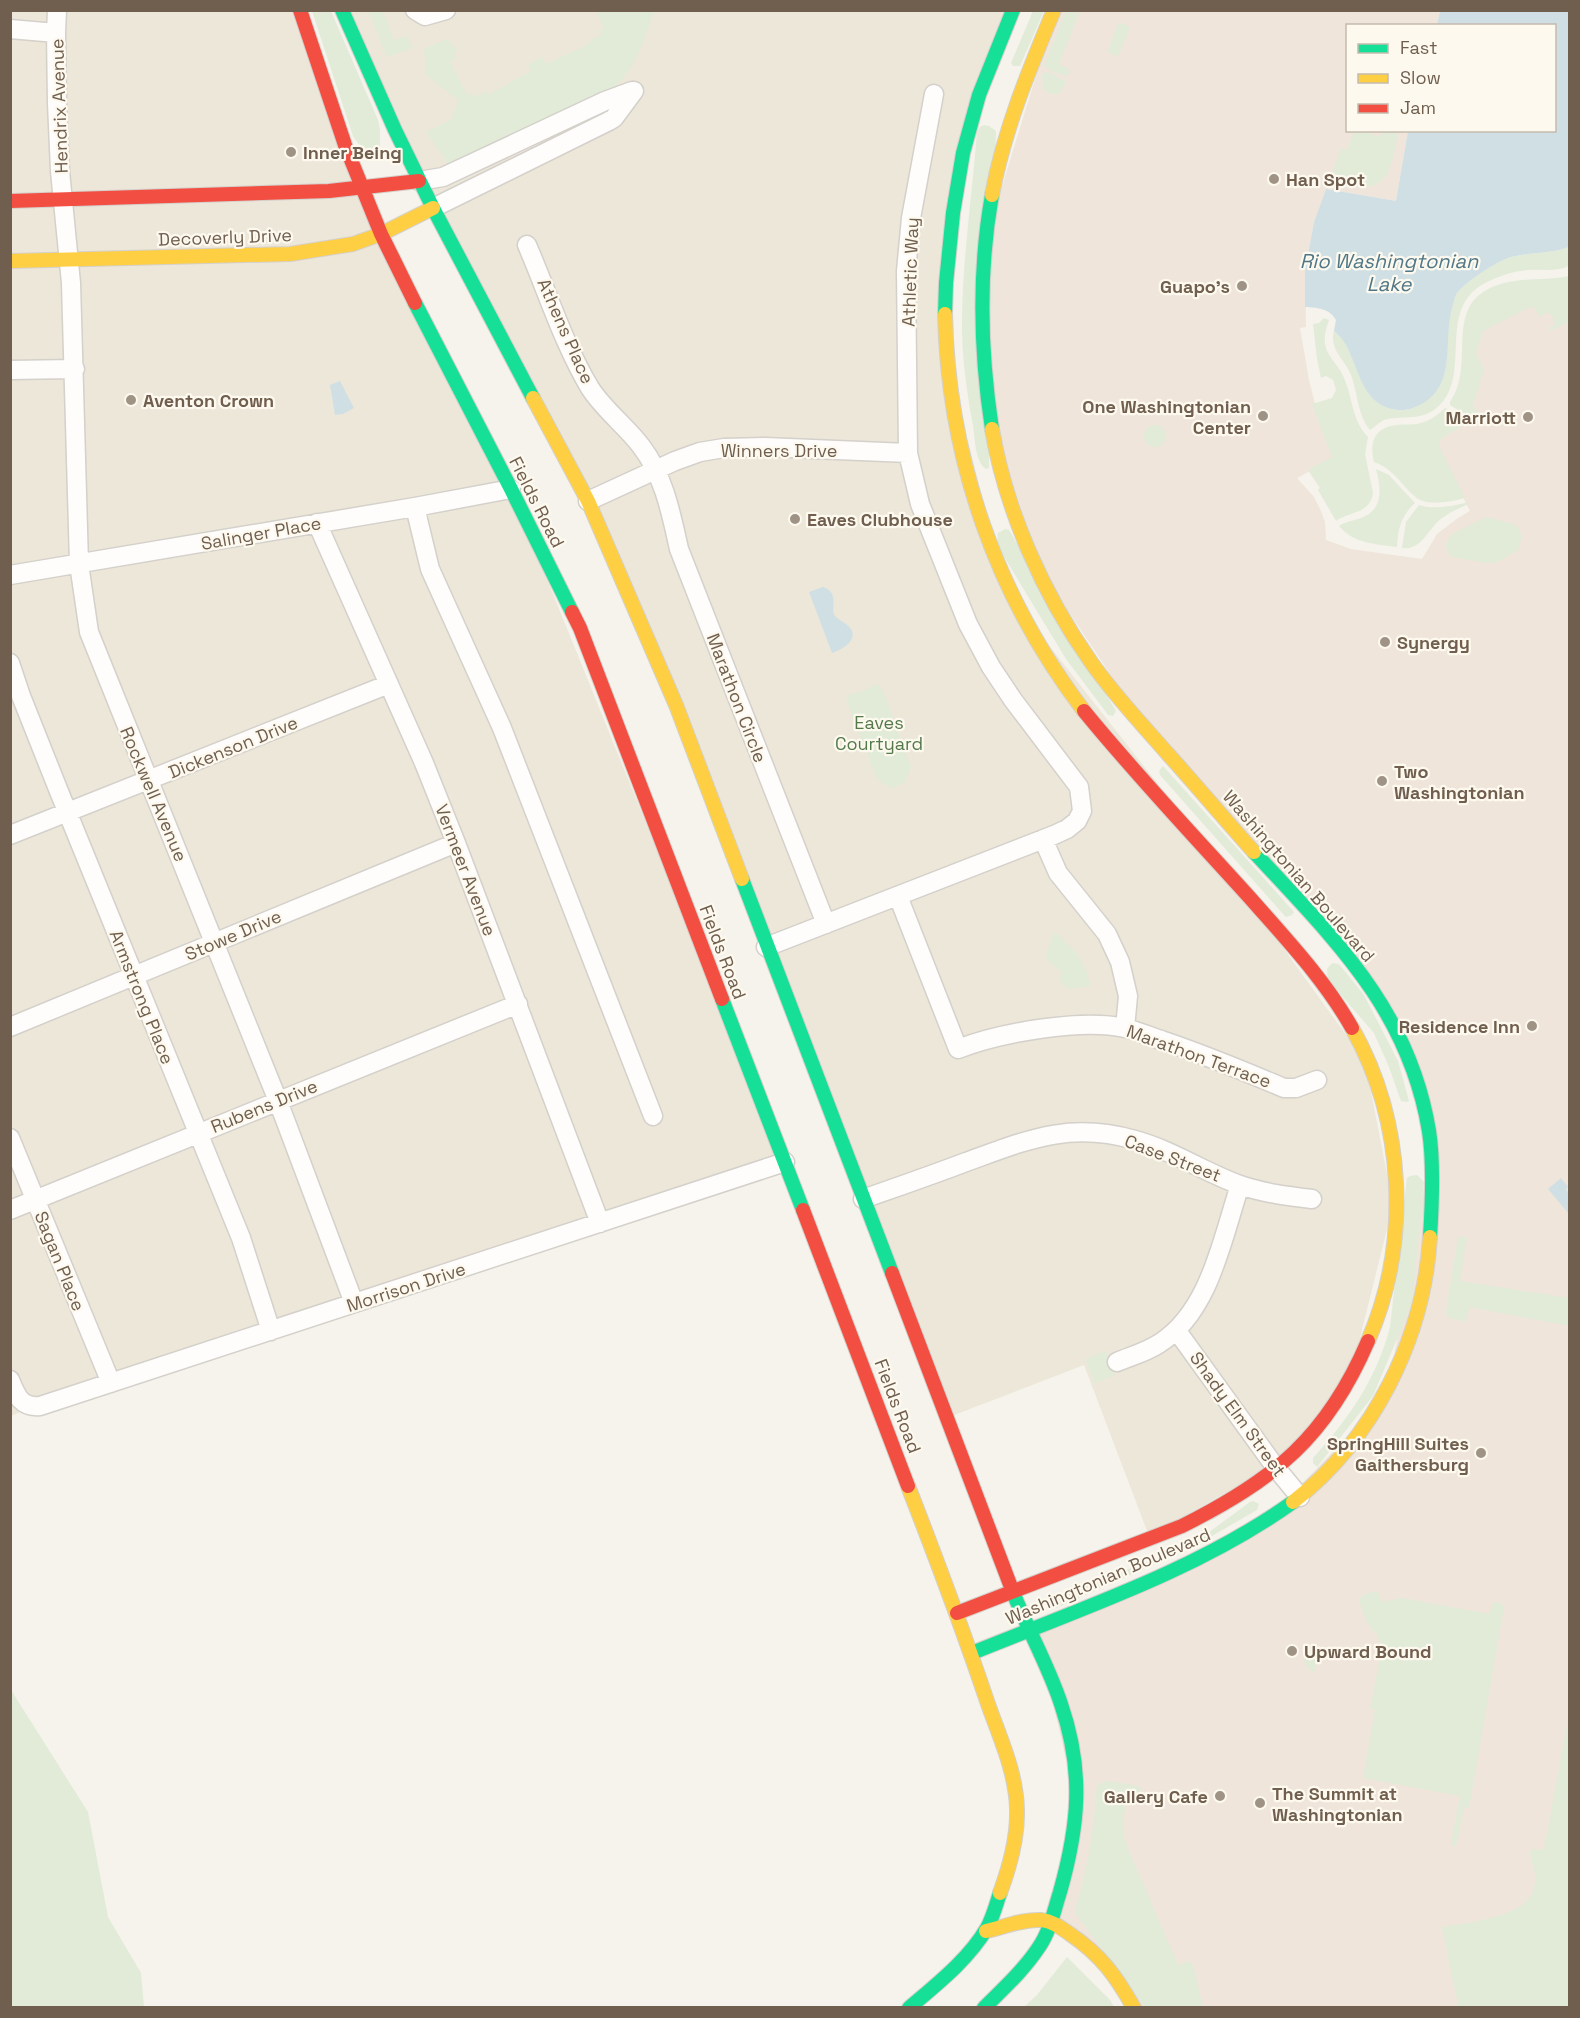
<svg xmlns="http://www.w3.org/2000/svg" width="1580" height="2018" font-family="'Space Grotesk',sans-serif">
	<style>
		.residential { fill: #ede7da }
		.commercial { fill: #efe5db }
		.green { fill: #e1ebd8 }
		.water { fill: #cfdfe4 }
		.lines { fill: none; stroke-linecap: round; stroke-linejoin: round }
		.street-casing { stroke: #d4d0ca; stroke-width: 21 }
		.fast-casing { stroke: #d5d0ca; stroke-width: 16 }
		.slow-casing { stroke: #d5d0ca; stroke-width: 16 }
		.jam-casing { stroke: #d5d0ca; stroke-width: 16 }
		.street { stroke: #fefdfc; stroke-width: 18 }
		.fast { stroke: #16e098; stroke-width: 14 }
		.slow { stroke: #ffcf43; stroke-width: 14 }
		.jam { stroke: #f24e42; stroke-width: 14 }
		.poi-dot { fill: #9f9386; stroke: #fdf9ee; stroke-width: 2 }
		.labels { text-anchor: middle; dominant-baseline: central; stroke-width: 4.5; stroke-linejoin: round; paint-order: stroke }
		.street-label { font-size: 18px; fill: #705f4f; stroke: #fdf9ee }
		.poi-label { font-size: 18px; font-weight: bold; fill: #705f4f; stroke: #fdf9ee; text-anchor: start }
		.park-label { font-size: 18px; fill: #547a4c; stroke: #fdf9ee }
		.water-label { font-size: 20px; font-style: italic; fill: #507787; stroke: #fdf9ee }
	</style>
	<rect width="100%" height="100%" fill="#f5f3ec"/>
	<path class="residential" d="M11,11H299L343,143L510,488L783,1161L40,1404L11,1416Z
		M345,11H1011L968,122L945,353L1007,592L1242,891L1365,1061L1393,1205L1351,1374L1278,1463L1149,1536L1084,1365L949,1417L677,703Z"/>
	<path class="commercial" d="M1056,11H1440L1437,25L1348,26V130L1408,131L1396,201L1326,189L1314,222L1305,271L1306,327L1300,328L1309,380L1316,408L1337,457L1297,478L1314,497L1321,511L1325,522L1326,540L1351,549L1422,559L1437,534L1458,518L1470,511L1437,447L1438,440L1477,416L1471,405L1474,353L1482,329L1530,305H1569L1570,1797L1497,2008L1136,2007L1052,1921L1080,1820L1037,1633L1254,1533L1387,1396L1433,1135L1375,990L1138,716L1043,573L995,432L987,235Z"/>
	<path class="green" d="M312,11H331L378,120L380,130V146C368,162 360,146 353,136Z
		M368,11H383L394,40L407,36L413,48L387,57Z
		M596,11H654C644,40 636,71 610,91L450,167L426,132L451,120L458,100L426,75L424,49L447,39L458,51L454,54L456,58L450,61L467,95L473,93L475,97L486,91L488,95L531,71L528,64L542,57L546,64L591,43L590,40L601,35L600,31L604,28Z
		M1033,11H1044L1020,66H1013L1011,63Z
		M1066,11H1080L1059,64L1070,70L1069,75C1061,76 1050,71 1044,65Z
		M1121,23L1130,27L1118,56L1107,52L1118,24Z
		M1048,72L1067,82L1059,94H1050L1043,89L1042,74Z
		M984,125L989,126L996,131L989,468L986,469C975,462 975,438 973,426C967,393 962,359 962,325C962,261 972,197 977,133L980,127Z
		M1355,130L1363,131L1380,137L1383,131H1398C1394,151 1393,185 1366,187C1355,189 1341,183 1329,181L1341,148L1347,150Z
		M1569,247V266C1556,272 1542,269 1528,270C1513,271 1494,277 1480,286C1436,315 1475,380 1434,410C1418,421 1401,415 1384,420C1379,422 1374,428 1370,430C1357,414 1358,393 1351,375C1344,358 1329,350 1334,331C1358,348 1354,385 1378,403C1388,410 1402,412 1413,408C1462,389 1440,342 1453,305C1454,301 1455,295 1458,292C1467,281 1497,261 1511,257C1530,252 1550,254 1569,247Z
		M1569,276V322L1549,332V327L1553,326L1554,321L1551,314L1546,313L1539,317L1535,308L1530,307L1483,331L1476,353L1484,369L1473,405L1479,417L1471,421L1466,415L1450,405V402C1478,363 1439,302 1501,284C1523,277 1547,281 1569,276Z
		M1324,318L1329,320C1326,328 1323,339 1326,348C1329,358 1339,366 1343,376C1353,396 1351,420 1368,437L1365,454L1373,493C1370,514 1350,511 1336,521L1318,490L1320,488L1308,470L1332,457L1312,404L1332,398L1336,390L1333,380L1326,376L1321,378L1317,359L1313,324L1319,323Z
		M1445,408L1463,417L1468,423L1443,437L1439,443L1440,448L1465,498C1455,501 1433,505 1423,501C1406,495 1398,470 1374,462C1369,442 1375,427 1397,425C1404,424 1410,425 1417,424C1428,422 1437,416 1445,408Z
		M1144 436a11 11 0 1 1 22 0a11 11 0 1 1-22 0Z
		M1376,469L1389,475L1415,503C1401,516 1398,528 1397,547C1376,544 1354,544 1339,526C1347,521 1353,521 1361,518C1384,510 1381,487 1376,469Z
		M1468,502V504C1460,508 1450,512 1442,518C1428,528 1422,551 1402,548L1406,522L1419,505C1431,510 1456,506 1468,502Z
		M1486,517L1510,523L1518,527L1522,537L1518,550L1498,562L1487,563L1452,557L1448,553L1445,545L1452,534Z
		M1005,529L1009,530L1116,711L1113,716L1108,715L1106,712L1066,659L997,545L998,533Z
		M877,684L882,688L911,767L905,782L894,788L883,784L876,777L846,699L850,694L864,691Z
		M1163,766L1294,912L1292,915L1286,917L1284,915L1160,775L1159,771Z
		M1054,932C1071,943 1088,965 1090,986L1068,989L1060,981L1061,972L1045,958Z
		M1332,963L1339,964L1364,995L1398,1061L1409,1101L1407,1102L1401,1101L1389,1067L1374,1033L1328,980L1327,969Z
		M1417,1175L1424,1182L1412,1303L1373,1396L1317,1467L1313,1463V1458C1348,1420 1377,1378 1390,1327L1407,1178L1410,1176Z
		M1458,1237H1467L1460,1281L1569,1298V1326L1470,1307L1465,1322L1447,1317L1446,1311Z
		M1106,1351L1115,1375L1095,1383L1085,1359Z
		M1253,1501L1259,1504L1257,1510L1193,1547L1056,1608L1053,1606L1052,1600L1054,1598L1193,1544L1250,1502Z
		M1376,1591L1379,1594L1382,1602L1402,1598L1489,1614L1494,1602L1501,1603L1504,1607L1469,1808L1464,1807L1456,1846H1452L1451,1844L1460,1796L1363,1778L1375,1710L1370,1709L1382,1647L1377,1635L1366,1621L1359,1600L1362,1595Z
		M1306,1649L1319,1652L1315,1672C1304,1669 1302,1659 1306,1649Z
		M11,1690L88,1812L108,1917L141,1973L144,2007H11Z
		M1569,1714V2007H1450L1458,2005L1442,1927C1469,1922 1532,1918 1535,1883C1537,1871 1530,1862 1530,1851L1533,1849L1544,1850Z
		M1107,1781L1138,1786L1142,1789L1140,1794L1128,1793L1123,1820L1124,1839L1178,1965L1189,1961L1193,1965L1203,2007H1145L1076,1914L1075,1910C1089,1866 1093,1831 1097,1785Z
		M1067,1957L1110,2000L1114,2007H1024L1037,1995Z"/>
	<path class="water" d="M1440,11H1569V247C1550,254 1530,252 1511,257C1497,261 1467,281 1458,292C1455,295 1454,301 1453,305C1441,342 1461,390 1413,408C1402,412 1388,410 1378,403C1354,385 1357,349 1334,331L1336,320C1329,308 1318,308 1305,307V271L1314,222L1326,189L1396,201L1408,131L1554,130V26L1437,25Z
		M340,381L354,408L343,414L335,415L330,385Z
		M823,587C839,593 831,603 834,615C838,619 842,621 846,624C863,637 844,649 832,653L809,592Z
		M1561,1178L1568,1187L1566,1189L1569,1194V1214L1548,1189Z"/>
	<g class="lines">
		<defs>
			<path id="street" d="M57,10L56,33L57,103L60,171L71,283L79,564L89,632L278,1101L354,1303
				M415,10L425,16L446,10
				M10,29L56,33
				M419,181L443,177L605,101L632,91
				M433,208L609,121L614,118L634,91
				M527,245C547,291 564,345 590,388C604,410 626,426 641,446C664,476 671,513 679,549L826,924
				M10,370L75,369
				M588,501L675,461L700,452L724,448L765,447L908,453
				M415,507L430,569L502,728L653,1116
				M317,523L424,763L456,843L600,1223
				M10,575L415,507L511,489
				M10,663L21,696L60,794L241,1238L271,1331
				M10,835L389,684
				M1043,839L1058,873L1107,934L1120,962L1128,996L1125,1028
				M898,896L958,1049C999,1033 1082,1018 1125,1028C1138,1031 1151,1037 1164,1041C1205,1055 1244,1071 1284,1088H1296L1317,1080
				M766,947L1054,835L1067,829L1077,821L1082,811L1079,787L1013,700L991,667L968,624L920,504L908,453L906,271L911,218L934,94
				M10,1027L456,843
				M10,1138L111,1383
				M863,1199C897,1187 932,1175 966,1162C1027,1140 1069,1121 1135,1140C1172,1150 1204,1172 1240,1185C1263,1193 1287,1196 1312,1199
				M10,1210L518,1004
				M1177,1331L1276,1468L1300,1497
				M1117,1362C1131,1356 1147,1352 1160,1343C1210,1311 1222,1239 1240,1185
				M10,1380C16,1395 21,1408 40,1406L785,1162"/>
			<path id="fast" d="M342,10L395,130L433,208L533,398
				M992,195C978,273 980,350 992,429
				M415,303L511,489L572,612
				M945,314L946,283L953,213L963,153L979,95L1013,10
				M1254,852C1334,939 1409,1009 1429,1131C1434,1162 1432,1206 1430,1237
				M742,879L892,1273
				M722,999L803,1210
				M972,1653C1080,1609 1198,1570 1293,1502
				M909,2008C937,1984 968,1960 987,1928C993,1917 996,1905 1000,1893
				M984,2008C1003,1989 1024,1970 1039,1947C1050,1931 1054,1911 1060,1892C1079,1825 1084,1771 1061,1704C1048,1664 1026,1627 1011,1587"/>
			<path id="slow" d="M992,195C1004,130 1029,70 1054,10
				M10,261L290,254L353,244L381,234L433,208
				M945,314C948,458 996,596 1084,711
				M533,398L588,501L676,705L742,879
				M992,429C1006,511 1043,594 1091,662C1114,695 1141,723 1167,753C1197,786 1225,820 1254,852
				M1352,1028C1405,1122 1411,1242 1368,1341
				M908,1486C936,1558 963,1630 988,1704C1000,1738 1016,1772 1017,1809C1018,1838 1010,1866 1000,1893
				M1293,1502C1374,1439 1424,1338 1430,1237
				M986,1931C1004,1927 1023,1919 1041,1920C1053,1921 1061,1928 1070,1934C1101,1955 1116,1976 1134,2008"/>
			<path id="jam" d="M300,10L345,145L381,234L415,303
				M10,201L329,191L419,181
				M572,612L580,628L722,999
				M1084,711C1137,776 1195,837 1251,899C1287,940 1325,980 1352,1028
				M803,1210L908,1486
				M892,1273L1011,1587
				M957,1613L1182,1526C1274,1480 1327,1437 1368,1341"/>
		</defs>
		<use href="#street" class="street-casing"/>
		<use href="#fast" class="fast-casing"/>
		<use href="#slow" class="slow-casing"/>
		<use href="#jam" class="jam-casing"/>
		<use href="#street" class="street"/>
		<use href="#fast" class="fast"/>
		<use href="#slow" class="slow"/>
		<use href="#jam" class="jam"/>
	</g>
	<g class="poi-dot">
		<circle cx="291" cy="152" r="6"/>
		<circle cx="1274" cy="179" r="6"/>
		<circle cx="1242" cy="286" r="6"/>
		<circle cx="131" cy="400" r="6"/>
		<circle cx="1263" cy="416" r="6"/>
		<circle cx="1528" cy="417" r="6"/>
		<circle cx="795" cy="519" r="6"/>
		<circle cx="1385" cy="642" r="6"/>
		<circle cx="1382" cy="781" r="6"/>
		<circle cx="1532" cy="1026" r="6"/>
		<circle cx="1481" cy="1453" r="6"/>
		<circle cx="1292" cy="1651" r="6"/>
		<circle cx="1220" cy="1796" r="6"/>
		<circle cx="1260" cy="1803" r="6"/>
	</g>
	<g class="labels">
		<g class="street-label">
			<text transform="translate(59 106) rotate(-92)">Hendrix Avenue</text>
			<text transform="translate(225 237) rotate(-2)">Decoverly Drive</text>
			<text transform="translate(910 272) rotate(-88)">Athletic Way</text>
			<text transform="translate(566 331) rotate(66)">Athens Place</text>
			<text x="779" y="450">Winners Drive</text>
			<text transform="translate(537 502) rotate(63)">Fields Road</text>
			<text transform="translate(261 533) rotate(-10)">Salinger Place</text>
			<text transform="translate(737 698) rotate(69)">Marathon Circle</text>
			<text transform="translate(233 747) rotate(-22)">Dickenson Drive</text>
			<text transform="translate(154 794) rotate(67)">Rockwell Avenue</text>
			<text transform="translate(466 870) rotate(69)">Vermeer Avenue</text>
			<text transform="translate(1299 876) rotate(49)">Washingtonian Boulevard</text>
			<text transform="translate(233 935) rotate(-23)">Stowe Drive</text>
			<text transform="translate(723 952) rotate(69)">Fields Road</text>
			<text transform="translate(142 997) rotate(68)">Armstrong Place</text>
			<text transform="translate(1199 1056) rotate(20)">Marathon Terrace</text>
			<text transform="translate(264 1106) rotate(-22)">Rubens Drive</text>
			<text transform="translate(1173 1158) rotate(21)">Case Street</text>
			<text transform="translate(60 1261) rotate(68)">Sagan Place</text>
			<text transform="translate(406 1287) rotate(-18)">Morrison Drive</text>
			<text transform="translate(898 1406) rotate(69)">Fields Road</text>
			<text transform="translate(1238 1414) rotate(54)">Shady Elm Street</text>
			<text transform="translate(1108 1576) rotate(-23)">Washingtonian Boulevard</text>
		</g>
		<g class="poi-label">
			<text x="303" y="152">Inner Being</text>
			<text x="1286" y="179">Han Spot</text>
			<text x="1230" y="286" text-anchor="end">Guapo's</text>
			<text x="143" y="400">Aventon Crown</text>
			<text x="1251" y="406" text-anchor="end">One Washingtonian<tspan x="1251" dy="21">Center</tspan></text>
			<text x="1516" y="417" text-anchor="end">Marriott</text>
			<text x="807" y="519">Eaves Clubhouse</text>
			<text x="1397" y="642">Synergy</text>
			<text x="1394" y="771">Two<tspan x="1394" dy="21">Washingtonian</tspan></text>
			<text x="1520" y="1026" text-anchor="end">Residence Inn</text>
			<text x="1469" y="1443" text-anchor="end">SpringHill Suites<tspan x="1469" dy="21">Gaithersburg</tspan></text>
			<text x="1304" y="1651">Upward Bound</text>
			<text x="1272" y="1793">The Summit at<tspan x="1272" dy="21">Washingtonian</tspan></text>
			<text x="1208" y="1796" text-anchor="end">Gallery Cafe</text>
		</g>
		<g class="park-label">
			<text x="879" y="722">Eaves<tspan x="879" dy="21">Courtyard</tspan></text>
		</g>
		<g class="water-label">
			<text x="1389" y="261">Rio Washingtonian<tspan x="1389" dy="23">Lake</tspan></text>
		</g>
	</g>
	<rect width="1580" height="2018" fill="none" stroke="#705f4f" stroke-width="24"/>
	<rect x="1346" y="24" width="210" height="108" fill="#fdf9ee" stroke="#c5bbae" stroke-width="1.5"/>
	<rect x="1358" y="44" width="30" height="9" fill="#16e098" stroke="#c5bbae" stroke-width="1.5"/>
	<text x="1400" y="54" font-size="18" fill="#705f4f">Fast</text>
	<rect x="1358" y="74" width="30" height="9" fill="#ffcf43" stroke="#c5bbae" stroke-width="1.5"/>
	<text x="1400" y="84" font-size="18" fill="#705f4f">Slow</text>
	<rect x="1358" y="104" width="30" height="9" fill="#f24e42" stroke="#c5bbae" stroke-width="1.5"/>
	<text x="1400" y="114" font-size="18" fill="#705f4f">Jam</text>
</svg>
